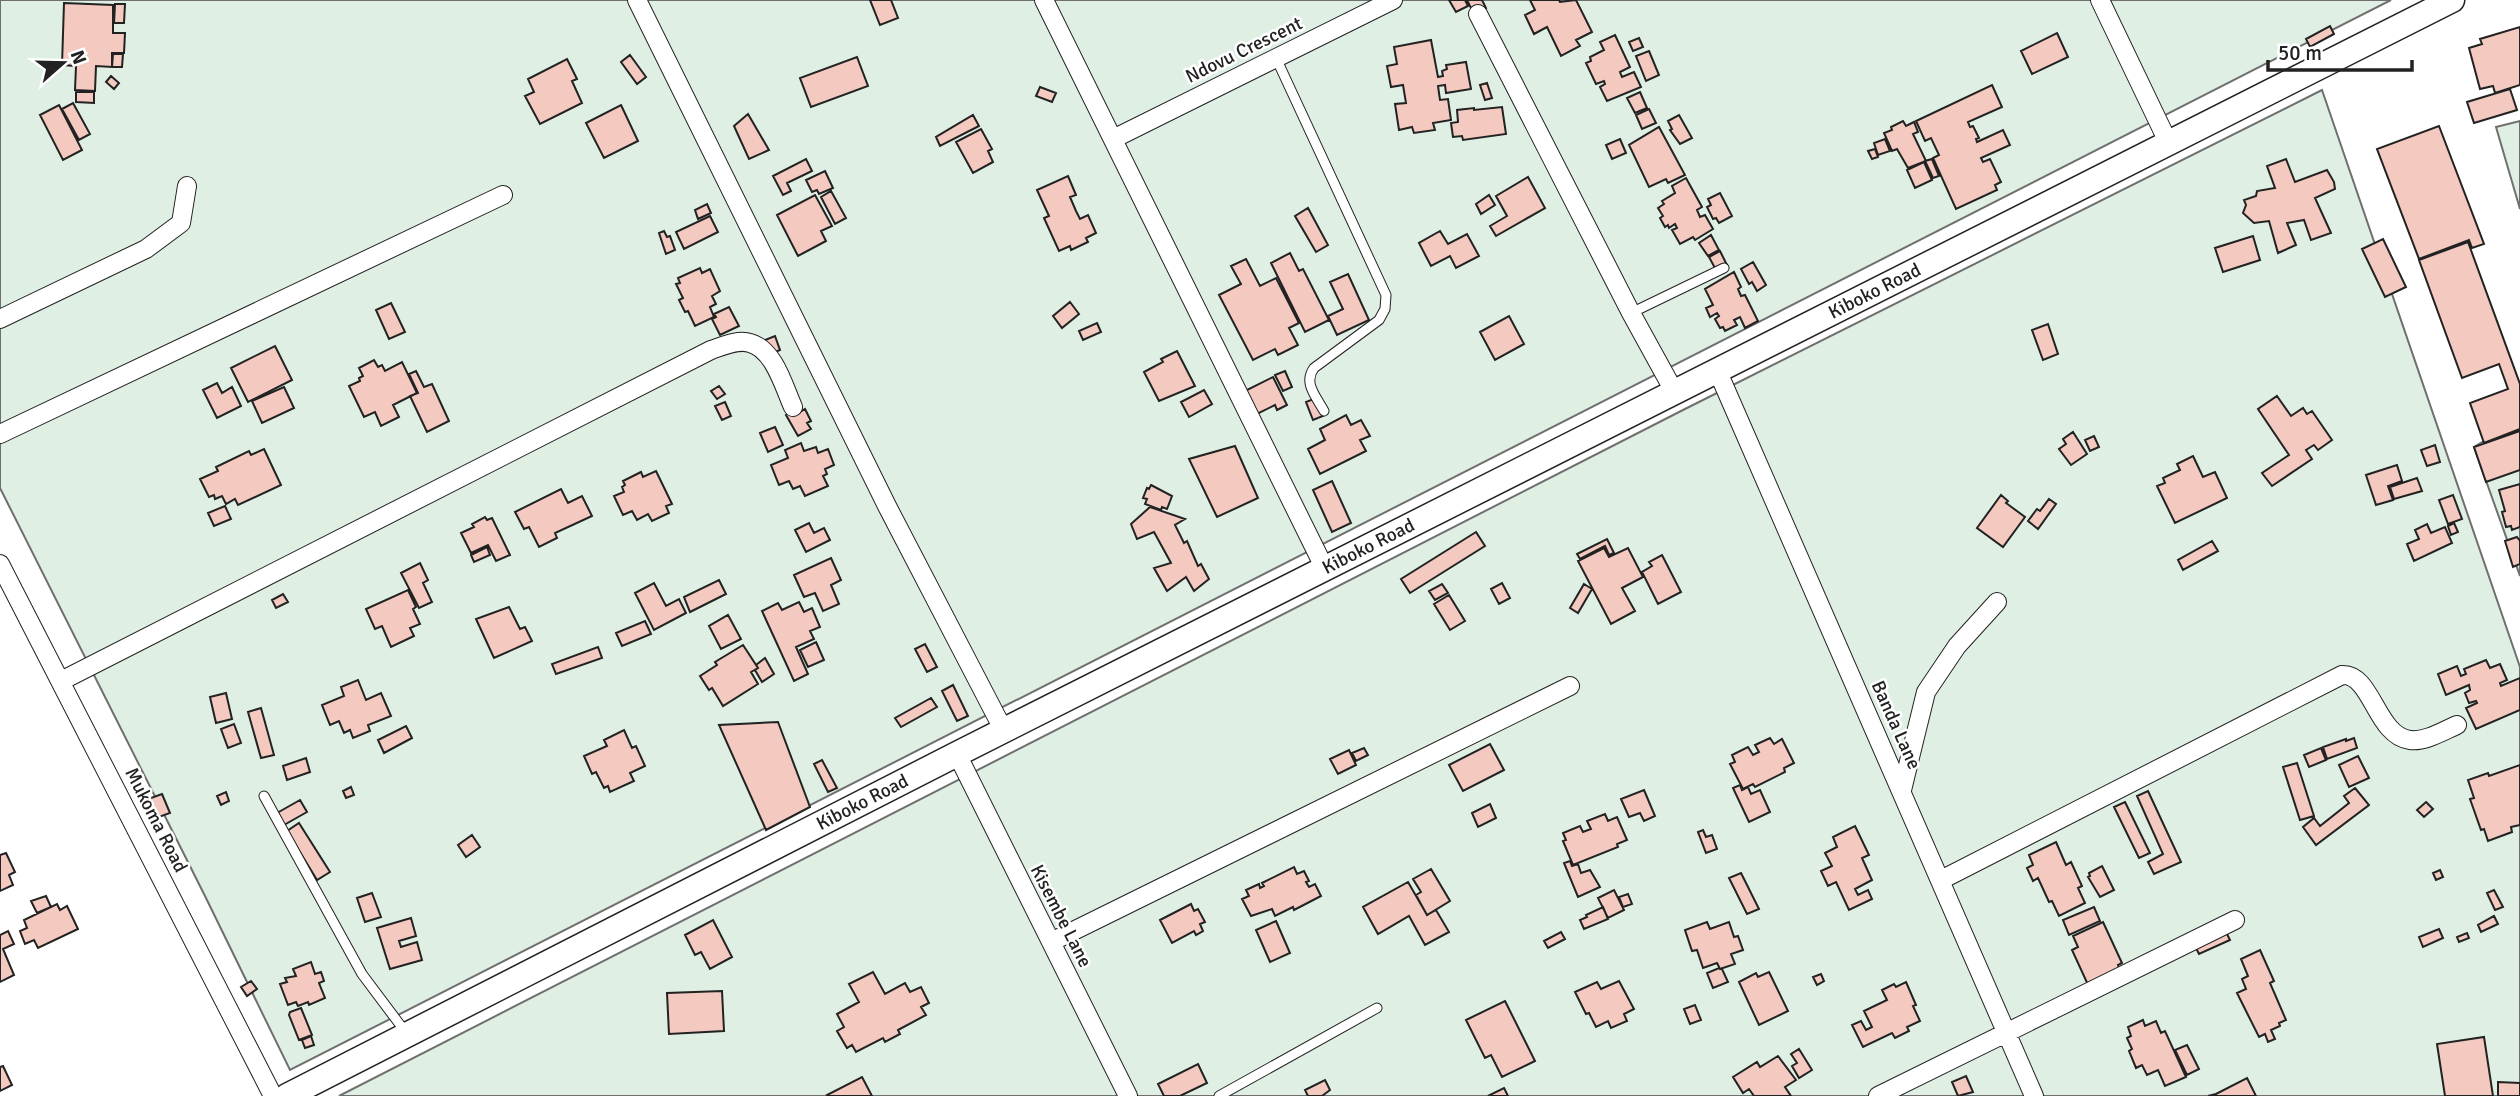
<svg xmlns="http://www.w3.org/2000/svg" width="2520" height="1096" font-family="Signika,sans-serif">
	<style>
		.green { fill: #e0efe3; stroke: #6f6f6f; stroke-width: 2 }
		.building { fill: #f3c9c0; stroke: #222; stroke-width: 2 }
		.lines { fill: none; stroke-linecap: round; stroke-linejoin: round }
		.lane-casing { stroke: #222; stroke-width: 11 }
		.street-casing { stroke: #222; stroke-width: 20 }
		.secondary-casing { stroke: #222; stroke-width: 27 }
		.lane { stroke: #fff; stroke-width: 9 }
		.street { stroke: #fff; stroke-width: 18 }
		.secondary { stroke: #fff; stroke-width: 24 }
		.labels { text-anchor: middle; dominant-baseline: central; stroke-width: 5; stroke-linejoin: round; paint-order: stroke }
		.street-label { font-size: 19px; fill: #222; stroke: #fff }
	</style>
	<rect width="100%" height="100%" fill="#fff"/>
	<path class="green" d="M0,0H2391L290,1070L205,896L0,488Z
		M2322,90L2520,667V1096H339L1683,410Z
		M2520,121V209L2496,127Z
		M2520,420V576L2474,447Z"/>
	<path class="building" d="M870,0H891L898,18L880,25Z
		M1449,0H1465L1468,6L1456,12Z
		M1467,0H1482L1486,8L1474,14Z
		M1530,0H1559L1560,2L1576,0L1592,32L1576,40L1580,46L1561,56L1547,27L1534,34L1525,15L1535,10Z
		M64,3L113,5V33H125L124,53H112V67L96,66L95,91L75,90L76,66L62,65Z
		M115,4H125L124,23H114Z
		M2330,26L2334,34L2310,47L2306,39Z
		M2520,27V85L2495,93L2493,86L2480,89L2469,48L2482,44L2480,39Z
		M2057,33L2068,57L2032,74L2021,51Z
		M1615,35L1630,67L1620,72L1622,77L1634,72L1641,87L1607,101L1600,87L1605,84L1604,81L1596,84L1586,63L1591,61L1590,57L1604,50L1600,42Z
		M1639,38L1643,47L1633,51L1629,42Z
		M1431,40L1438,77L1443,76L1442,71L1447,69L1446,65L1466,62L1471,89L1446,93L1445,85L1438,86L1440,100L1448,99L1451,120L1433,123L1435,130L1414,133L1412,127L1399,130L1395,104L1406,103L1403,85L1391,87L1387,66L1397,64L1394,47Z
		M1649,51L1659,75L1646,81L1636,56Z
		M113,54H123L122,67H112Z
		M630,55L646,77L637,84L621,62Z
		M857,57L868,86L811,107L800,78Z
		M567,59L577,79L572,81L582,103L540,124L525,96L534,92L528,79Z
		M111,76L119,83L114,89L106,82Z
		M1487,83L1492,98L1485,100L1480,85Z
		M1992,85L2002,107L1968,122L1970,127L1973,126L1979,138L1976,139L1977,142L2003,130L2010,145L1981,158L1983,162L1990,159L2001,182L1995,185L1997,190L1956,209L1933,158L1939,155L1931,138L1925,141L1916,121Z
		M1040,87L1056,93L1052,102L1036,96Z
		M2510,89L2517,110L2474,123L2467,102Z
		M76,92H94V103L76,102Z
		M1640,92L1647,108L1635,113L1627,98Z
		M73,103L90,134L79,140L62,109Z
		M59,105L82,150L63,160L40,115Z
		M621,105L638,141L604,158L586,123Z
		M1502,107L1506,134L1463,140L1462,136L1453,137L1451,123L1458,122L1457,110L1474,108V110Z
		M1649,109L1656,123L1642,129L1636,115Z
		M748,114L769,150L749,159L734,126Z
		M973,115L979,126L940,146L936,137Z
		M1679,115L1692,138L1680,144L1670,130L1672,129L1668,121Z
		M1903,121L1906,126L1914,122L1918,132L1913,134L1926,161L1908,168L1897,149L1892,151L1884,133L1892,130L1891,127Z
		M2439,126L2484,244L2472,248L2469,240L2419,259L2377,149Z
		M1659,127L1685,175L1668,183L1666,179L1649,187L1629,145Z
		M981,129L992,149L988,151L993,162L973,173L956,142Z
		M1620,139L1626,153L1612,159L1606,145Z
		M1885,139L1890,151L1878,155L1874,143Z
		M1875,149L1878,157L1872,159L1868,151Z
		M806,159L812,171L787,183L791,191L783,195L773,176Z
		M1932,159L1939,176L1933,178L1925,161Z
		M2286,159L2295,182L2327,170L2334,182L2335,189L2315,198L2331,233L2311,240L2304,220L2287,223L2296,245L2278,253L2269,221L2254,223L2243,213L2246,205L2244,200L2256,196L2257,191L2275,188L2267,166Z
		M1924,162L1932,180L1915,188L1907,170Z
		M825,171L833,188L819,194L817,190L812,192L806,180Z
		M1068,176L1076,195L1070,197L1076,211L1080,219L1088,215L1096,233L1086,238L1088,242L1071,250L1070,246L1059,251L1044,218L1049,216L1037,190Z
		M1528,177L1545,208L1496,236L1490,226L1507,216L1496,196Z
		M1686,178L1702,207L1697,210L1700,217L1705,215L1713,229L1695,240L1693,237L1680,244L1672,230L1677,228L1675,224L1669,228L1668,225L1665,227L1660,218L1663,216L1658,208L1664,204L1662,201L1675,193L1672,186Z
		M831,191L846,218L835,224L821,197Z
		M1720,193L1732,216L1719,223L1716,218L1713,219L1707,207L1711,205L1708,199Z
		M815,195L832,226L821,231L826,241L798,256L777,215Z
		M1489,195L1495,205L1481,214L1476,204Z
		M707,204L711,213L698,219L695,210Z
		M1308,208L1328,245L1316,252L1295,216Z
		M710,216L718,232L684,249L676,232Z
		M664,231L667,237L670,236L675,250L666,254L659,233Z
		M1440,231L1448,244L1467,234L1479,256L1456,268L1450,256L1431,266L1419,243Z
		M1711,235L1719,250L1708,256L1699,243Z
		M2253,236L2260,260L2223,272L2215,248Z
		M2383,239L2406,287L2385,297L2362,249Z
		M2468,242L2520,384V429L2484,443L2470,403L2508,389L2499,364L2462,378L2419,260Z
		M1720,251L1727,265L1716,270L1709,257Z
		M1290,253L1299,271L1303,269L1329,320L1305,332L1271,263Z
		M1246,259L1260,286L1276,278L1299,323L1289,328L1298,345L1278,355L1275,349L1253,360L1219,295L1241,284L1231,266Z
		M1753,262L1766,285L1757,291L1752,282L1749,284L1741,269Z
		M700,268L702,273L710,269L720,291L712,296L716,304L710,307L714,317L695,326L688,311L685,312L679,300L683,298L676,284L680,283L678,278Z
		M1734,272L1741,287L1738,289L1741,296L1745,295L1758,321L1745,328L1740,317L1734,320L1737,325L1725,331L1723,327L1720,328L1715,319L1719,316L1717,313L1710,317L1706,308L1713,305L1705,289Z
		M1348,274L1369,320L1337,335L1328,316L1343,309L1330,282Z
		M1070,302L1079,314L1062,328L1053,316Z
		M391,303L405,332L389,339L376,310Z
		M729,307L739,326L720,335L712,319L716,317L714,314Z
		M1509,316L1524,344L1495,360L1480,332Z
		M1097,323L1101,332L1083,340L1079,331Z
		M2048,324L2058,354L2043,360L2032,330Z
		M775,336L780,350L771,354L765,340Z
		M275,346L292,380L248,402L231,368Z
		M1177,351L1195,386L1159,401L1144,372L1163,362L1161,359Z
		M374,360L378,367L382,365L385,371L402,362L417,393L393,405L399,417L381,426L375,412L364,417L349,386L360,381L359,378L363,376L359,368Z
		M416,371L424,387L432,384L449,421L427,432L410,396L418,393L409,374Z
		M1285,371L1292,387L1283,391L1275,375Z
		M1273,377L1287,405L1277,410L1275,405L1253,416L1241,393Z
		M217,383L222,393L232,387L241,406L217,418L203,390Z
		M719,386L725,394L717,399L711,391Z
		M284,387L294,408L262,423L252,401Z
		M1204,390L1212,404L1189,417L1181,402Z
		M2277,396L2291,416L2303,408L2307,414L2312,411L2332,440L2318,450L2314,445L2306,450L2312,459L2272,486L2262,473L2289,455L2258,409Z
		M1316,398L1323,416L1313,420L1306,402Z
		M725,402L731,416L722,420L715,406Z
		M798,408L800,412L805,409L811,421L807,423L811,429L798,436L786,415Z
		M1346,415L1351,425L1361,420L1370,436L1360,440L1366,451L1320,474L1308,449L1325,440L1320,429Z
		M775,427L783,445L768,452L760,433Z
		M2520,431V470L2486,482L2474,447Z
		M2073,432L2087,454L2071,465L2059,449L2066,444L2063,439Z
		M2094,436L2099,447L2090,451L2085,440Z
		M801,443L804,451L816,447L818,453L828,449L834,465L825,469L827,474L823,476L828,486L805,496L800,486L793,489L789,481L779,485L771,465L788,458L785,450Z
		M2435,445L2440,462L2427,466L2421,450Z
		M1235,446L1258,498L1217,517L1189,459Z
		M264,449L281,485L238,505L235,499L226,504L222,496L215,499L214,495L209,497L200,479L218,471L216,467L249,451L251,455Z
		M2193,456L2203,477L2215,472L2227,498L2175,523L2157,486L2165,483L2163,478L2180,470L2177,464Z
		M2397,465L2402,481L2388,486L2393,500L2376,505L2366,475Z
		M656,471L672,504L666,506L669,513L652,521L648,514L637,520L632,511L623,515L614,496L624,492L622,487L625,485L623,481L641,472L643,477Z
		M2417,478L2422,491L2394,499L2390,487Z
		M1332,481L1351,523L1332,532L1313,490Z
		M2520,484V527L2512,530L2511,526L2506,527L2502,512L2505,511L2499,490Z
		M1151,485L1172,496L1167,509L1162,507L1161,510L1145,504L1147,499L1143,498L1147,488L1149,489Z
		M561,489L568,503L582,496L592,516L555,533L557,538L539,547L529,527L524,529L515,512Z
		M2001,495L2008,501L2006,503L2025,517L2003,547L1977,528Z
		M2453,495L2462,519L2448,524L2439,500Z
		M2049,499L2056,504L2038,529L2028,521L2037,509L2040,511Z
		M225,506L231,519L214,526L208,513Z
		M1150,507L1185,519L1175,525L1184,543L1187,541L1198,566L1201,564L1209,579L1194,591L1186,577L1167,591L1154,568L1171,563L1154,532L1137,539L1131,524Z
		M485,517L487,520L492,518L510,555L496,561L488,545L471,553L461,533L474,527L472,524Z
		M809,523L814,533L824,528L830,540L806,552L795,530Z
		M2454,523L2458,532L2451,535L2448,526Z
		M2427,524L2431,533L2445,527L2452,543L2414,561L2407,544L2419,539L2415,530Z
		M1476,532L1485,546L1410,593L1401,579Z
		M2517,537L2520,541V564L2513,567L2505,541Z
		M1607,539L1614,553L1609,555L1605,546L1580,559L1577,554Z
		M2212,541L2218,551L2183,570L2178,560Z
		M487,547L490,555L474,562L471,555Z
		M1604,548L1609,557L1628,548L1643,577L1622,588L1635,611L1611,624L1578,561Z
		M1662,555L1681,592L1658,604L1642,572L1652,566L1649,562Z
		M831,558L841,580L831,585L839,604L823,611L815,593L804,597L794,575Z
		M420,563L428,580L423,583L432,602L419,608L401,573Z
		M719,580L726,594L690,612L684,597Z
		M654,583L666,606L679,599L686,613L654,630L635,593Z
		M1502,583L1510,598L1499,604L1491,589Z
		M1442,584L1448,593L1435,600L1429,591Z
		M1584,584L1592,589L1578,613L1570,608Z
		M408,590L416,607L413,609L420,624L410,628L414,636L391,647L382,626L375,629L366,609Z
		M283,594L288,602L276,608L272,600Z
		M1449,595L1465,621L1450,630L1434,604Z
		M799,602L804,612L812,608L820,627L810,631L814,639L796,647L808,674L794,681L762,611L778,603L782,610Z
		M509,607L520,629L525,627L532,641L494,658L476,619Z
		M728,615L741,639L721,649L709,626Z
		M645,621L651,634L622,646L616,633Z
		M816,642L824,660L808,667L800,650Z
		M925,644L937,667L927,672L915,649Z
		M743,645L758,668L751,672L758,684L723,706L712,688L709,690L700,676L717,665L715,662Z
		M598,647L602,658L556,674L552,664Z
		M765,658L774,674L762,682L755,670L758,668L756,665Z
		M2486,660L2490,668L2500,664L2507,680L2500,683L2501,686L2520,678V710L2476,729L2466,708L2477,703L2476,701L2469,703L2465,693L2470,690L2469,685L2446,695L2438,674L2457,666L2461,676L2466,674L2464,669Z
		M358,680L366,700L381,693L391,716L368,725L370,731L353,738L350,730L344,733L339,721L330,725L322,705L344,696L341,687Z
		M953,685L968,716L957,721L942,691Z
		M226,693L232,719L216,723L210,697Z
		M931,698L937,707L901,727L895,718Z
		M261,708L274,755L261,758L248,712Z
		M778,722L810,807L766,830L719,725Z
		M234,724L241,743L228,748L221,729Z
		M406,726L412,738L384,753L378,740Z
		M624,730L632,748L636,746L645,766L630,773L634,781L610,792L608,786L604,788L596,772L592,774L584,756L607,746L604,740Z
		M1770,738L1774,744L1782,739L1794,763L1784,768L1785,772L1755,787L1753,784L1743,789L1730,764L1735,762L1732,755L1748,747L1753,755L1759,752L1755,745Z
		M2354,738L2357,748L2327,759L2323,747L2346,739V741Z
		M1490,744L1504,770L1463,791L1449,765Z
		M1364,748L1368,755L1356,761L1352,753Z
		M2321,748L2326,760L2309,767L2304,755Z
		M1349,750L1356,765L1338,774L1330,759Z
		M2358,756L2369,778L2349,787L2339,765Z
		M306,758L310,772L287,780L283,766Z
		M822,760L837,788L828,792L814,764Z
		M2297,763L2314,816L2300,820L2283,767Z
		M2520,765V825L2511,827L2512,832L2488,841L2484,829L2481,830L2470,799L2474,798L2468,780L2488,773L2489,776Z
		M1740,785L1742,790L1748,787L1751,794L1760,790L1770,812L1749,822L1733,788Z
		M351,787L354,795L346,798L343,791Z
		M2355,788L2369,805L2316,845L2303,827L2314,818L2320,826L2349,803L2344,796Z
		M1644,790L1655,816L1644,821L1640,813L1629,817L1621,799Z
		M2148,791L2181,862L2154,874L2148,862L2163,854L2137,796Z
		M226,792L229,801L221,805L217,796Z
		M162,794L170,813L156,818L148,799Z
		M300,800L307,812L284,825L277,813Z
		M2125,802L2150,853L2139,858L2114,807Z
		M2426,802L2433,809L2424,817L2417,810Z
		M1490,804L1496,818L1478,827L1472,813Z
		M1605,814L1608,821L1617,817L1627,840L1617,844L1618,847L1573,865L1563,841L1566,840L1563,833L1580,826L1583,832L1591,829L1587,821Z
		M299,823L330,872L317,880L287,831Z
		M1855,826L1869,855L1862,858L1872,880L1855,889L1858,895L1868,890L1872,899L1849,910L1836,882L1828,886L1821,871L1832,866L1825,853L1837,847L1833,837Z
		M1703,830L1706,837L1712,835L1717,849L1706,853L1698,832Z
		M472,835L480,847L466,857L458,845Z
		M2056,842L2066,865L2071,862L2082,886L2078,888L2085,903L2059,916L2052,901L2049,902L2038,878L2033,881L2027,868L2033,865L2029,855Z
		M6,853L15,872L9,875L13,885L0,891V855Z
		M1570,861L1572,866L1578,864L1581,873L1590,870L1600,887L1578,897L1564,863Z
		M2102,866L2114,890L2100,897L2088,877L2090,876L2089,873Z
		M1294,867L1297,874L1304,871L1309,881L1306,882L1309,887L1315,884L1321,896L1294,910L1293,907L1275,916L1272,909L1251,916L1242,899L1249,896L1246,890L1259,884L1260,888L1264,886L1262,883Z
		M1431,869L1450,901L1427,915L1416,895L1421,892L1413,879Z
		M2440,870L2443,877L2436,880L2433,873Z
		M1741,873L1759,909L1747,914L1729,878Z
		M1408,882L1427,915L1436,910L1449,932L1425,945L1409,916L1378,934L1363,907Z
		M1614,890L1624,910L1608,918L1598,898Z
		M2494,890L2503,907L2495,910L2487,893Z
		M372,893L381,917L365,922L357,898Z
		M1628,894L1632,904L1623,907L1619,897Z
		M46,896L51,907L37,913L31,901Z
		M57,904L60,910L67,906L78,929L38,948L34,940L25,944L20,931L27,928L24,920Z
		M1191,904L1194,911L1198,909L1205,922L1200,924L1203,931L1196,935L1194,931L1172,943L1160,920Z
		M1603,907L1608,919L1584,929L1580,920L1587,917L1586,915Z
		M2094,907L2100,921L2069,935L2063,920Z
		M2494,916L2498,924L2481,932L2478,925Z
		M411,918L416,936L399,941L401,947L417,942L422,960L390,969L377,928Z
		M713,920L732,957L710,969L701,952L695,955L685,935Z
		M1276,921L1290,953L1270,962L1256,930Z
		M1707,922L1710,929L1729,922L1734,937L1738,936L1743,950L1731,954L1735,964L1720,969L1717,963L1703,968L1697,950L1692,951L1685,930Z
		M2103,922L2122,963L2118,965L2121,972L2089,987L2072,950L2078,947L2073,936Z
		M2439,929L2443,938L2423,947L2419,937Z
		M8,931L14,944L3,949L14,975L0,982V935Z
		M1561,932L1565,939L1548,948L1544,941Z
		M2226,932L2230,940L2199,954L2195,946Z
		M2467,933L2469,938L2459,942L2457,937Z
		M2260,950L2274,981L2270,983L2286,1020L2279,1023L2280,1026L2271,1030L2275,1039L2268,1042L2265,1034L2259,1037L2237,993L2246,989L2242,979L2248,976L2241,959Z
		M311,962L315,974L321,972L324,981L319,983L325,998L309,1005L308,1002L298,1006L296,1002L288,1005L280,984L287,982L285,978L296,976L293,969Z
		M1719,968L1722,969L1728,982L1713,988L1707,973Z
		M873,972L885,994L905,983L910,992L921,987L929,1003L921,1007L926,1015L898,1030L900,1034L885,1042L883,1038L856,1052L852,1045L847,1048L837,1031L844,1027L837,1014L859,1002L849,984Z
		M1769,972L1788,1011L1759,1025L1739,982L1756,973L1758,977Z
		M1821,974L1824,981L1817,985L1813,977Z
		M251,981L257,989L247,996L241,987Z
		M1619,981L1634,1009L1624,1014L1627,1021L1611,1028L1608,1021L1596,1027L1589,1013L1586,1014L1575,992L1597,982L1601,989Z
		M1906,982L1916,1005L1913,1006L1920,1021L1907,1027L1909,1031L1895,1038L1892,1033L1863,1047L1852,1025L1861,1021L1866,1030L1872,1027L1864,1011L1887,1000L1882,990L1894,984L1896,987Z
		M722,991L724,1031L669,1034L667,993Z
		M1505,1001L1535,1061L1502,1077L1491,1055L1485,1058L1466,1020Z
		M1695,1005L1701,1020L1690,1024L1684,1009Z
		M301,1008L312,1035L299,1040L289,1015L290,1012Z
		M2143,1020L2145,1026L2156,1021L2161,1033L2165,1031L2186,1077L2165,1086L2158,1070L2147,1075L2142,1065L2136,1068L2129,1051L2132,1049L2127,1038L2131,1036L2128,1027Z
		M311,1036L314,1045L305,1048L302,1040Z
		M2484,1037L2493,1096H2445L2437,1044Z
		M2187,1045L2199,1069L2187,1075L2175,1050Z
		M1799,1049L1812,1070L1799,1078L1792,1066L1797,1063L1791,1054Z
		M1778,1056L1796,1080L1785,1087L1791,1096H1754L1749,1089L1743,1093L1733,1077L1757,1062L1760,1067Z
		M1198,1064L1207,1083L1180,1096H1164L1158,1084Z
		M3,1066L12,1085L0,1091V1067Z
		M1966,1076L1973,1092L1958,1096L1952,1082Z
		M862,1077L872,1096H828L827,1095Z
		M2247,1078L2256,1096H2208L2216,1094Z
		M1325,1080L1330,1090L1322,1096H1308L1305,1090Z
		M2498,1082L2520,1083V1096H2498Z
		M1504,1088L1508,1096H1488Z"/>
	<g class="lines">
		<defs>
			<path id="lane" d="M1276,58L1386,295L1385,309L1379,320L1314,368C1303,383 1316,396 1324,411
				M1631,313L1724,268
				M264,796L362,974L407,1034
				M1219,1096L1377,1008"/>
			<path id="street" d="M637,0L887,506L1004,731
				M1044,0L1325,569
				M2100,0L2169,144
				M1478,14L1631,313L1675,393
				M1113,139L1393,0
				M0,319L146,249L181,223L187,186
				M1718,372L2034,1096
				M0,434L503,195
				M0,564L273,1096
				M61,681L711,350C723,346 738,339 750,343C774,349 784,387 793,407
				M957,754L1128,1096
				M1902,790L1926,692L1957,646L1997,602
				M1941,880L2342,675C2372,673 2376,736 2410,740C2425,742 2443,731 2457,725
				M1051,942L1570,686
				M1878,1096L2235,920"/>
			<g id="secondary">
				<path id="s1" d="M287,1096L957,754L2452,0"/>
			</g>
		</defs>
		<use href="#lane" class="lane-casing"/>
		<use href="#street" class="street-casing"/>
		<use href="#secondary" class="secondary-casing"/>
		<use href="#lane" class="lane"/>
		<use href="#street" class="street"/>
		<use href="#secondary" class="secondary"/>
	</g>
	<g class="labels">
		<g class="street-label">
			<text transform="translate(1244 50) rotate(-26)">Ndovu Crescent</text>
			<text stroke="none"><textPath href="#s1" startOffset="1780">Kiboko Road</textPath></text>
			<text stroke="none"><textPath href="#s1" startOffset="1213">Kiboko Road</textPath></text>
			<text transform="translate(1896 725) rotate(66)">Banda Lane</text>
			<text stroke="none"><textPath href="#s1" startOffset="646">Kiboko Road</textPath></text>
			<text transform="translate(156 820) rotate(63)">Mukoma Road</text>
			<text transform="translate(1061 916) rotate(63)">Kisembe Lane</text>
		</g>
	</g>
	<g transform="translate(63 63) rotate(70)" stroke="#ffffff" stroke-width="5" paint-order="stroke">
	<path d="M0-5L12 26L0 18L-12 26Z" fill="#222222"/>
	<text y="-10" font-size="19" font-weight="bold" text-anchor="middle" fill="#222222">N</text>
	</g>
	<path d="M2268 60v10h144v-10" fill="none" stroke="#222222" stroke-width="3.5"/>
	<text x="2278" y="60" font-size="21" fill="#222222" stroke="#ffffff" stroke-width="5" paint-order="stroke">50 m</text>
</svg>
